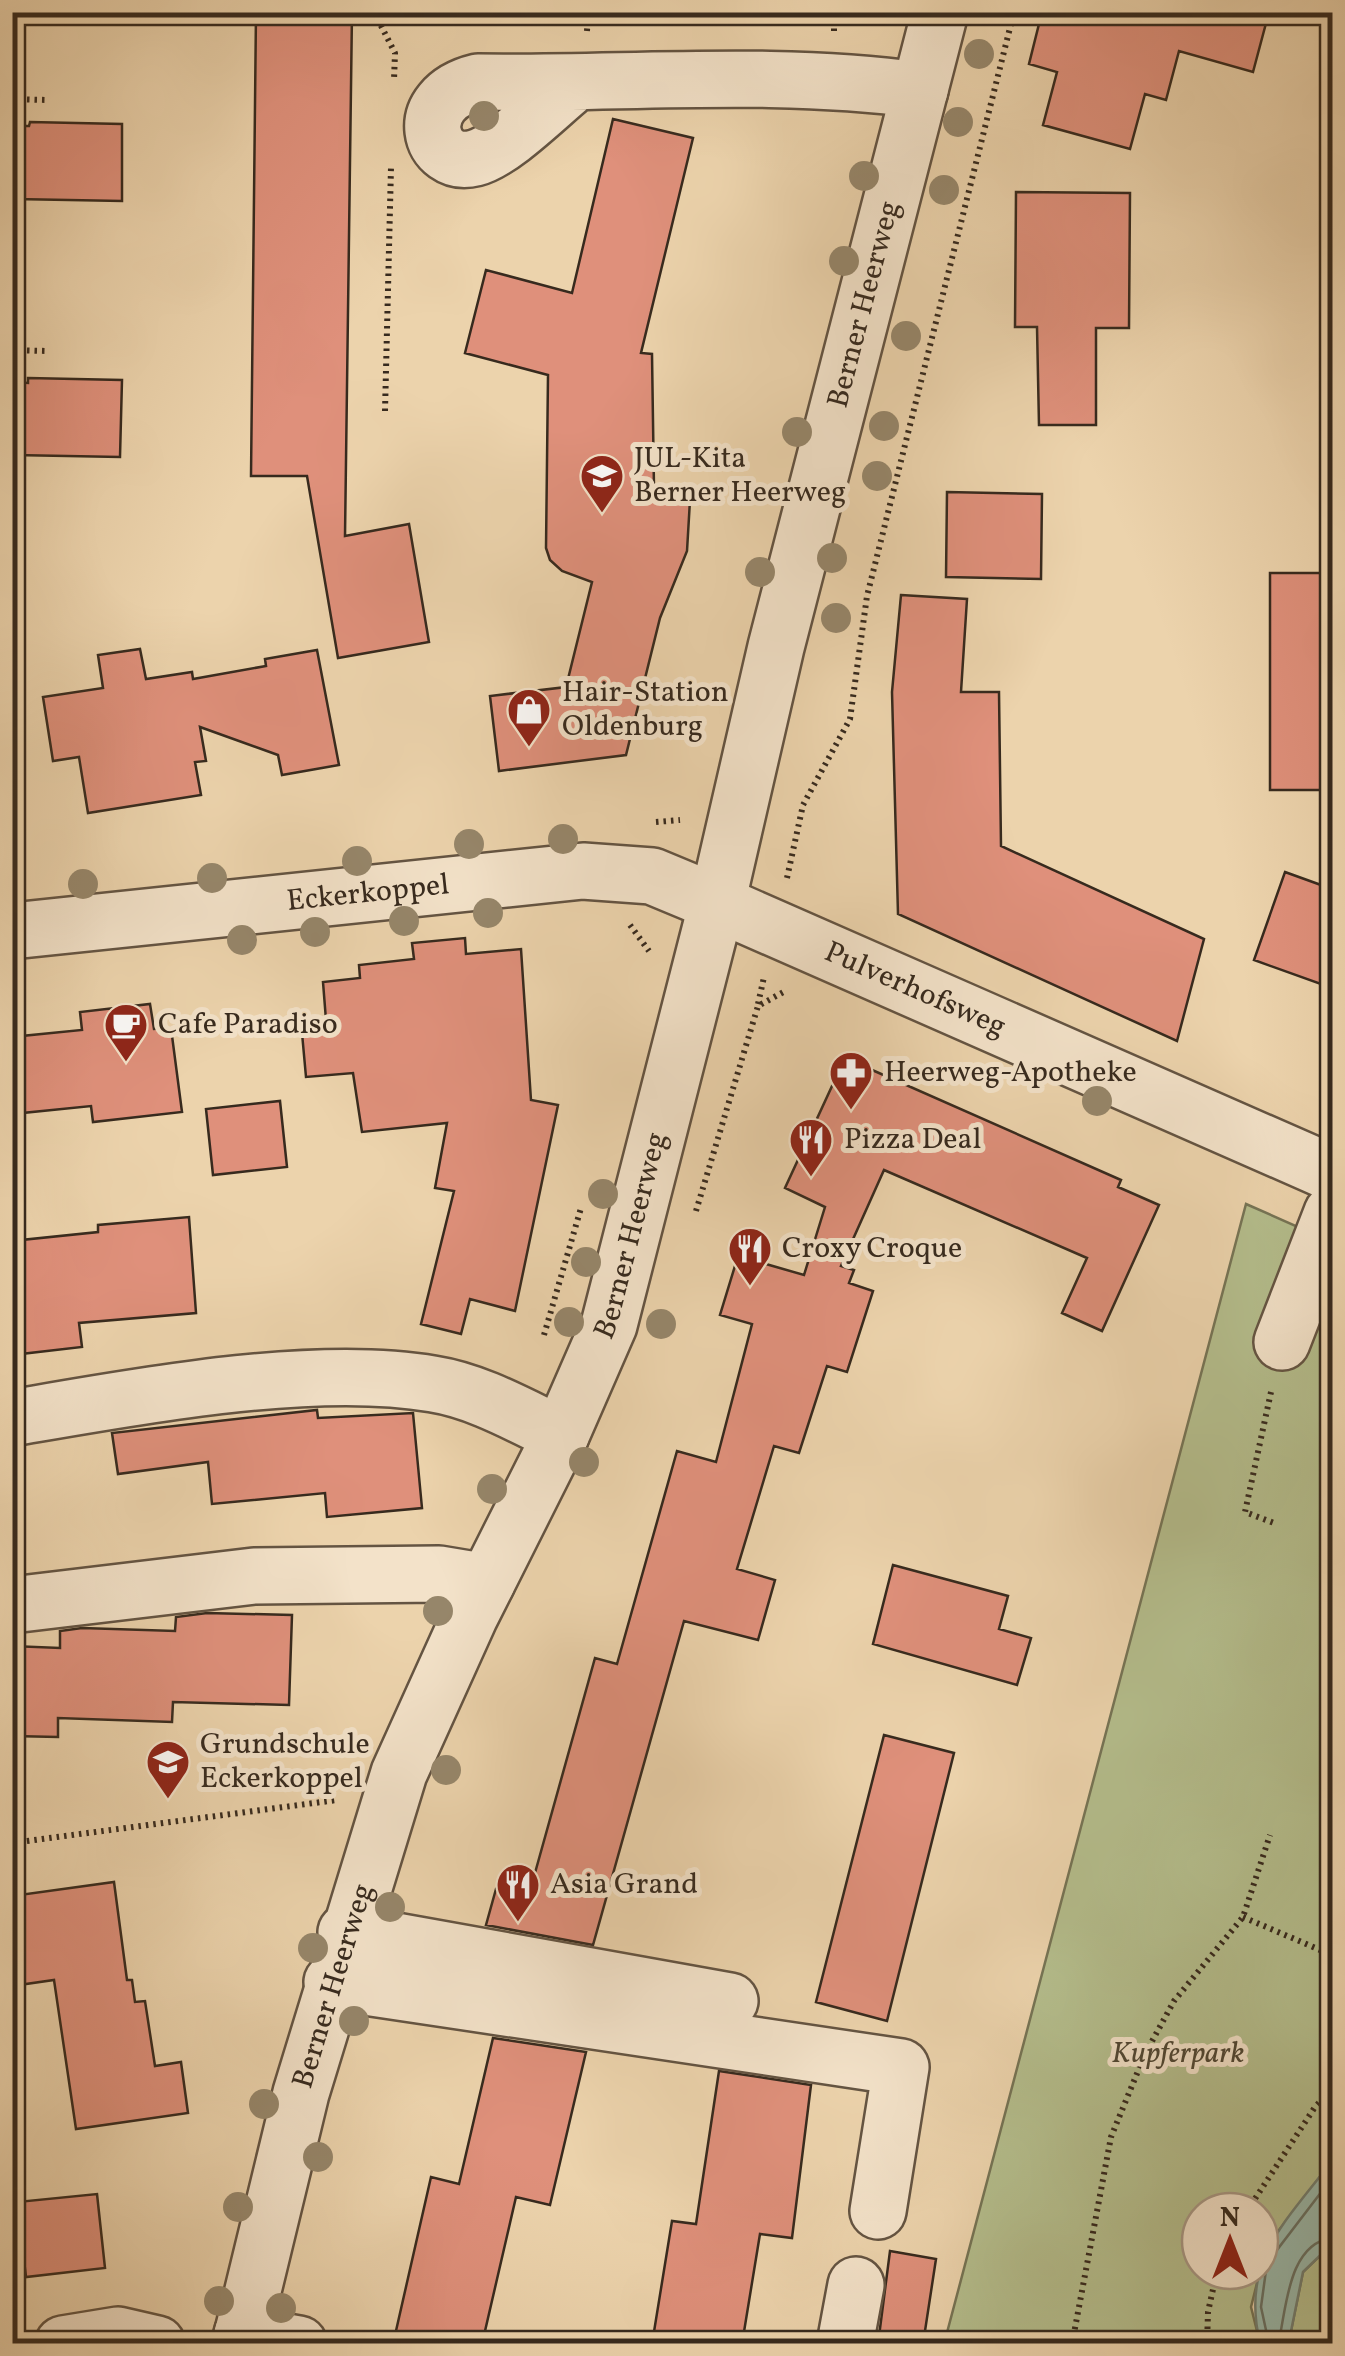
<svg xmlns="http://www.w3.org/2000/svg" width="1345" height="2356" font-family="Vollkorn,serif">
	<style>
		.green { fill: #b4bd8c; stroke: #767455; stroke-width: 2.5 }
		.water { fill: #99b8aa; stroke: #727f72; stroke-width: 2.5 }
		.lines { fill: none; stroke-linecap: round; stroke-linejoin: round }
		.shore { stroke: #687164; stroke-width: 2.5 }
		.building { fill: #df907b; stroke: #372a1e; stroke-width: 2.5 }
		.minor-casing { stroke: #645442; stroke-width: 60 }
		.path { stroke: #372a1e; stroke-width: 6; stroke-dasharray: 2.5 5; stroke-linecap: butt }
		.minor { stroke: #f3e2c9; stroke-width: 55 }
		.tree { fill: #96866a }
		.labels { text-anchor: middle; dominant-baseline: central; stroke-width: 10; stroke-linejoin: round; paint-order: stroke }
		.street-label { font-size: 30px; fill: #372a1e; stroke: #f3e2c9 }
		.poi-label { font-size: 30px; fill: #372a1e; stroke: #f3e2c9; text-anchor: start }
		.park-label { font-size: 30px; font-style: italic; fill: #504734; stroke: #f3e2c9 }
	</style>
	<rect width="100%" height="100%" fill="#ecd3ac"/>
	<filter id="stains"><feTurbulence type="fractalNoise" baseFrequency=".002" numOctaves="4"/><feColorMatrix values="0 0 0 0 .2 0 0 0 0 .09 0 0 0 0 .02 0 0 0 .5 -.17"/></filter>
	<radialGradient id="worn" r=".72"><stop offset=".6" stop-color="#630" stop-opacity="0"/><stop offset="1" stop-color="#630" stop-opacity=".3"/></radialGradient>
	<path class="green" d="M1246,1204L1332,1242V2161L1266,2247L1260,2271V2211H1200V2271H1260L1251,2307L1260,2343L944,2344Z
		M1332,2244V2343H1303L1291,2331L1303,2272Z"/>
	<path class="water" d="M1332,2161V2244L1303,2272L1291,2331L1303,2343H1260C1240,2260 1285,2223 1332,2161Z"/>
	<g class="lines">
		<path class="shore" d="M1269,2344L1261,2307L1267,2263L1332,2178
			M1289,2344L1281,2330C1287,2298 1292,2243 1332,2238"/>
	</g>
	<path class="building" d="M256,12H352L345,536L409,524L429,642L338,658L307,476H251Z
		M1042,12H1269L1253,72L1179,51L1166,100L1145,94L1130,149L1043,125L1057,72L1029,64Z
		M613,119L693,138L641,353L652,354L654,488L690,500L687,551L660,618L626,755L499,771L490,696L566,687L592,582L562,571L550,560L546,548L548,375L465,353L486,270L572,293Z
		M30,122L122,124V201L15,199L12,126H29Z
		M1016,192L1130,193L1129,328H1096V425H1039L1037,327H1015Z
		M28,378L122,380L120,457L14,455L12,382L28,383Z
		M947,492L1042,494L1041,579L946,577Z
		M1270,573H1332V790H1270Z
		M901,595L967,599L961,692H999L1001,846L1204,939L1177,1041L898,914L892,692Z
		M140,649L146,679L192,672L193,679L266,666L265,659L317,650L339,765L282,775L278,755L200,727L206,761L195,762L201,795L88,813L79,757L53,761L43,697L103,688L98,655Z
		M1285,872L1332,889V988L1254,960Z
		M465,938L466,954L521,949L531,1100L558,1105L515,1311L470,1299L461,1334L421,1324L454,1191L435,1188L447,1123L362,1132L353,1073L306,1077L301,1022L326,1020L323,982L360,978L359,965L414,959L412,943Z
		M150,1004L154,1029L171,1028L182,1112L93,1122L91,1106L12,1114V1037L82,1030L80,1012Z
		M845,1058L1121,1180L1118,1187L1159,1205L1102,1331L1062,1313L1087,1258L884,1170L841,1266L854,1270L849,1283L873,1291L847,1372L827,1366L799,1453L774,1446L737,1569L775,1580L758,1640L684,1621L593,1945L486,1925L496,1889L528,1898L595,1658L617,1664L677,1451L716,1462L752,1324L720,1315L738,1256L804,1275L825,1207L785,1188Z
		M280,1101L287,1167L213,1175L206,1109Z
		M189,1217L196,1313L79,1323L82,1347L12,1355V1241L98,1232V1225Z
		M317,1410L318,1418L413,1413L422,1508L327,1517L325,1493L212,1504L208,1462L118,1474L112,1433Z
		M893,1565L1008,1596L999,1629L1031,1638L1017,1685L873,1644Z
		M207,1613L292,1615L289,1705L173,1702L172,1722L58,1718V1737L12,1736V1646L60,1648V1631L82,1628L175,1631L176,1617Z
		M884,1735L954,1753L887,2021L816,2002Z
		M114,1882L127,1980H132L135,2002L145,2001L155,2066L181,2062L188,2113L76,2129L54,1980L12,1986V1896Z
		M493,2038L586,2052L550,2205L516,2197L482,2344H393L431,2177L459,2184Z
		M719,2071L811,2085L792,2238L760,2234L742,2344H652L672,2221L696,2224Z
		M97,2194L105,2268L26,2277L17,2202Z
		M890,2251L936,2259L923,2344H878Z"/>
	<g class="lines">
		<defs>
			<g id="minor">
				<path d="M574,84C550,103 503,151 475,158C429,170 408,99 478,82C624,84 774,70 920,90"/>
				<path id="s1" d="M12,931L583,871L652,876L717,903L1332,1173"/>
				<path d="M1282,1342L1332,1213"/>
				<path d="M12,1418C134,1397 313,1363 433,1384C478,1391 521,1416 561,1435"/>
				<path d="M12,1605L254,1576L439,1574L487,1582"/>
				<path d="M346,1932L730,2001"/>
				<path d="M332,1982L901,2067L878,2211"/>
				<path d="M242,2334L299,2344"/>
				<path d="M63,2344L118,2335L157,2344"/>
				<path id="s2" d="M240,2344L301,2093L399,1773L470,1616L561,1435L609,1325L717,903L776,647L940,12"/>
				<path d="M845,2344L856,2285"/>
			</g>
		</defs>
		<use href="#minor" class="minor-casing"/>
		<path class="path" d="M374,12L395,53L394,80
			M587,31L588,12
			M834,31V12
			M12,99L47,100
			M12,350L47,351
			M385,411L391,167
			M12,779L22,879
			M656,822L680,820
			M787,878L803,805L850,719L867,596L1014,12
			M630,925L649,951
			M758,1004L764,977
			M696,1211L758,1006L787,990
			M544,1335L581,1208
			M1271,1392L1245,1512L1274,1523
			M12,1843L337,1800
			M1243,1917L1332,1955
			M1247,2211L1315,2107L1332,2089
			M1072,2344L1111,2137L1145,2054L1174,2001L1243,1917L1270,1835
			M1207,2344L1208,2312L1217,2271"/>
		<use href="#minor" class="minor"/>
	</g>
	<g class="tree">
		<circle cx="979" cy="54" r="15"/>
		<circle cx="484" cy="116" r="15"/>
		<circle cx="958" cy="122" r="15"/>
		<circle cx="864" cy="176" r="15"/>
		<circle cx="944" cy="190" r="15"/>
		<circle cx="844" cy="261" r="15"/>
		<circle cx="906" cy="336" r="15"/>
		<circle cx="884" cy="426" r="15"/>
		<circle cx="797" cy="432" r="15"/>
		<circle cx="877" cy="476" r="15"/>
		<circle cx="832" cy="558" r="15"/>
		<circle cx="760" cy="572" r="15"/>
		<circle cx="836" cy="618" r="15"/>
		<circle cx="563" cy="839" r="15"/>
		<circle cx="469" cy="844" r="15"/>
		<circle cx="357" cy="861" r="15"/>
		<circle cx="212" cy="878" r="15"/>
		<circle cx="83" cy="884" r="15"/>
		<circle cx="488" cy="913" r="15"/>
		<circle cx="404" cy="921" r="15"/>
		<circle cx="315" cy="932" r="15"/>
		<circle cx="242" cy="940" r="15"/>
		<circle cx="1097" cy="1101" r="15"/>
		<circle cx="603" cy="1194" r="15"/>
		<circle cx="586" cy="1262" r="15"/>
		<circle cx="569" cy="1322" r="15"/>
		<circle cx="661" cy="1324" r="15"/>
		<circle cx="584" cy="1462" r="15"/>
		<circle cx="492" cy="1489" r="15"/>
		<circle cx="438" cy="1611" r="15"/>
		<circle cx="446" cy="1770" r="15"/>
		<circle cx="390" cy="1907" r="15"/>
		<circle cx="313" cy="1948" r="15"/>
		<circle cx="354" cy="2021" r="15"/>
		<circle cx="264" cy="2104" r="15"/>
		<circle cx="318" cy="2157" r="15"/>
		<circle cx="238" cy="2207" r="15"/>
		<circle cx="219" cy="2301" r="15"/>
		<circle cx="281" cy="2308" r="15"/>
	</g>
	<defs>
		<symbol id="school-pin" viewBox="-11 -11 22 30"><path d="M0 17L-7.5 6A9.5 9.5 0 1 1 7.5 6Z" fill="#8f2418" stroke="#f3e2c9"/><path d="M0-5L7-2L0 1L-7-2ZM-4 1L0 2.5L4 1V4Q0 6-4 4Z" fill="#fff"/></symbol>
		<symbol id="shop-pin" viewBox="-11 -11 22 30"><path d="M0 17L-7.5 6A9.5 9.5 0 1 1 7.5 6Z" fill="#8f2418" stroke="#f3e2c9"/><path d="M-5-2.5h2.3a2.7 3.5 0 0 1 5.4 0H5L5.5 6h-11ZM-1.5-2.5h3a1.5 2.3 0 0 0-3 0Z" fill="#fff"/></symbol>
		<symbol id="cafe-pin" viewBox="-11 -11 22 30"><path d="M0 17L-7.5 6A9.5 9.5 0 1 1 7.5 6Z" fill="#8f2418" stroke="#f3e2c9"/><path d="M-5.5-4.5H6V0H3Q3 3.5 0 3.5H-2.5Q-5.5 3.5-5.5 0ZM3-3.2v2h1.7v-2ZM-6 4.5H4V6H-6Z" fill="#fff"/></symbol>
		<symbol id="pharmacy-pin" viewBox="-11 -11 22 30"><path d="M0 17L-7.5 6A9.5 9.5 0 1 1 7.5 6Z" fill="#8f2418" stroke="#f3e2c9"/><path d="M-2-6h4v4h4v4h-4v4h-4v-4h-4v-4h4Z" fill="#fff"/></symbol>
		<symbol id="restaurant-pin" viewBox="-11 -11 22 30"><path d="M0 17L-7.5 6A9.5 9.5 0 1 1 7.5 6Z" fill="#8f2418" stroke="#f3e2c9"/><path d="M-5-6h1v4h1v-4h1v4h1v-4h1v5L-1.5 .5V6h-2V.5L-5-1ZM5-6V6H3V1.5H1.5Q1.5-4 5-6Z" fill="#fff"/></symbol>
	</defs>
	<g fill-rule="evenodd">
		<use href="#school-pin" x="577" y="451" width="50" height="68"/>
		<use href="#shop-pin" x="504" y="685" width="50" height="68"/>
		<use href="#cafe-pin" x="101" y="1000" width="50" height="68"/>
		<use href="#pharmacy-pin" x="826" y="1048" width="50" height="68"/>
		<use href="#restaurant-pin" x="786" y="1115" width="50" height="68"/>
		<use href="#restaurant-pin" x="725" y="1224" width="50" height="68"/>
		<use href="#school-pin" x="143" y="1737" width="50" height="68"/>
		<use href="#restaurant-pin" x="493" y="1860" width="50" height="68"/>
	</g>
	<g class="labels">
		<g class="street-label">
			<text stroke="none"><textPath href="#s2" startOffset="2140">Berner Heerweg</textPath></text>
			<text stroke="none"><textPath href="#s1" startOffset="358">Eckerkoppel</textPath></text>
			<text stroke="none"><textPath href="#s1" startOffset="930">Pulverhofsweg</textPath></text>
			<text stroke="none"><textPath href="#s2" startOffset="1180">Berner Heerweg</textPath></text>
			<text stroke="none"><textPath href="#s2" startOffset="370">Berner Heerweg</textPath></text>
		</g>
		<g class="poi-label">
			<text x="634" y="459">JUL-Kita<tspan x="634" dy="34">Berner Heerweg</tspan></text>
			<text x="562" y="693">Hair-Station<tspan x="562" dy="34">Oldenburg</tspan></text>
			<text x="158" y="1025">Cafe Paradiso</text>
			<text x="884" y="1073">Heerweg-Apotheke</text>
			<text x="844" y="1140">Pizza Deal</text>
			<text x="782" y="1249">Croxy Croque</text>
			<text x="200" y="1745">Grundschule<tspan x="200" dy="34">Eckerkoppel</tspan></text>
			<text x="550" y="1885">Asia Grand</text>
		</g>
		<g class="park-label">
			<text x="1178" y="2054">Kupferpark</text>
		</g>
	</g>
	<rect width="1345" height="2356" fill="none" stroke="#ecd3ac" stroke-width="50"/>
	<rect x="15" y="15" width="1315" height="2326" fill="none" stroke="#372a1e" stroke-width="5"/>
	<rect x="25" y="25" width="1295" height="2306" fill="none" stroke="#372a1e" stroke-width="2.5"/>
	<g transform="translate(1230 2241)"><circle r="48" fill="#f3e2c9" stroke="#a89885" stroke-width="2.5"/>
	<path d="M0-8L18 38L0 25L-18 38Z" fill="#8f2418"/>
	<text y="-15" font-size="28" font-weight="bold" text-anchor="middle" fill="#372a1e">N</text>
	</g>
	<rect width="100%" height="100%" filter="url(#stains)"/>
	<rect width="100%" height="100%" fill="url(#worn)"/>
</svg>
